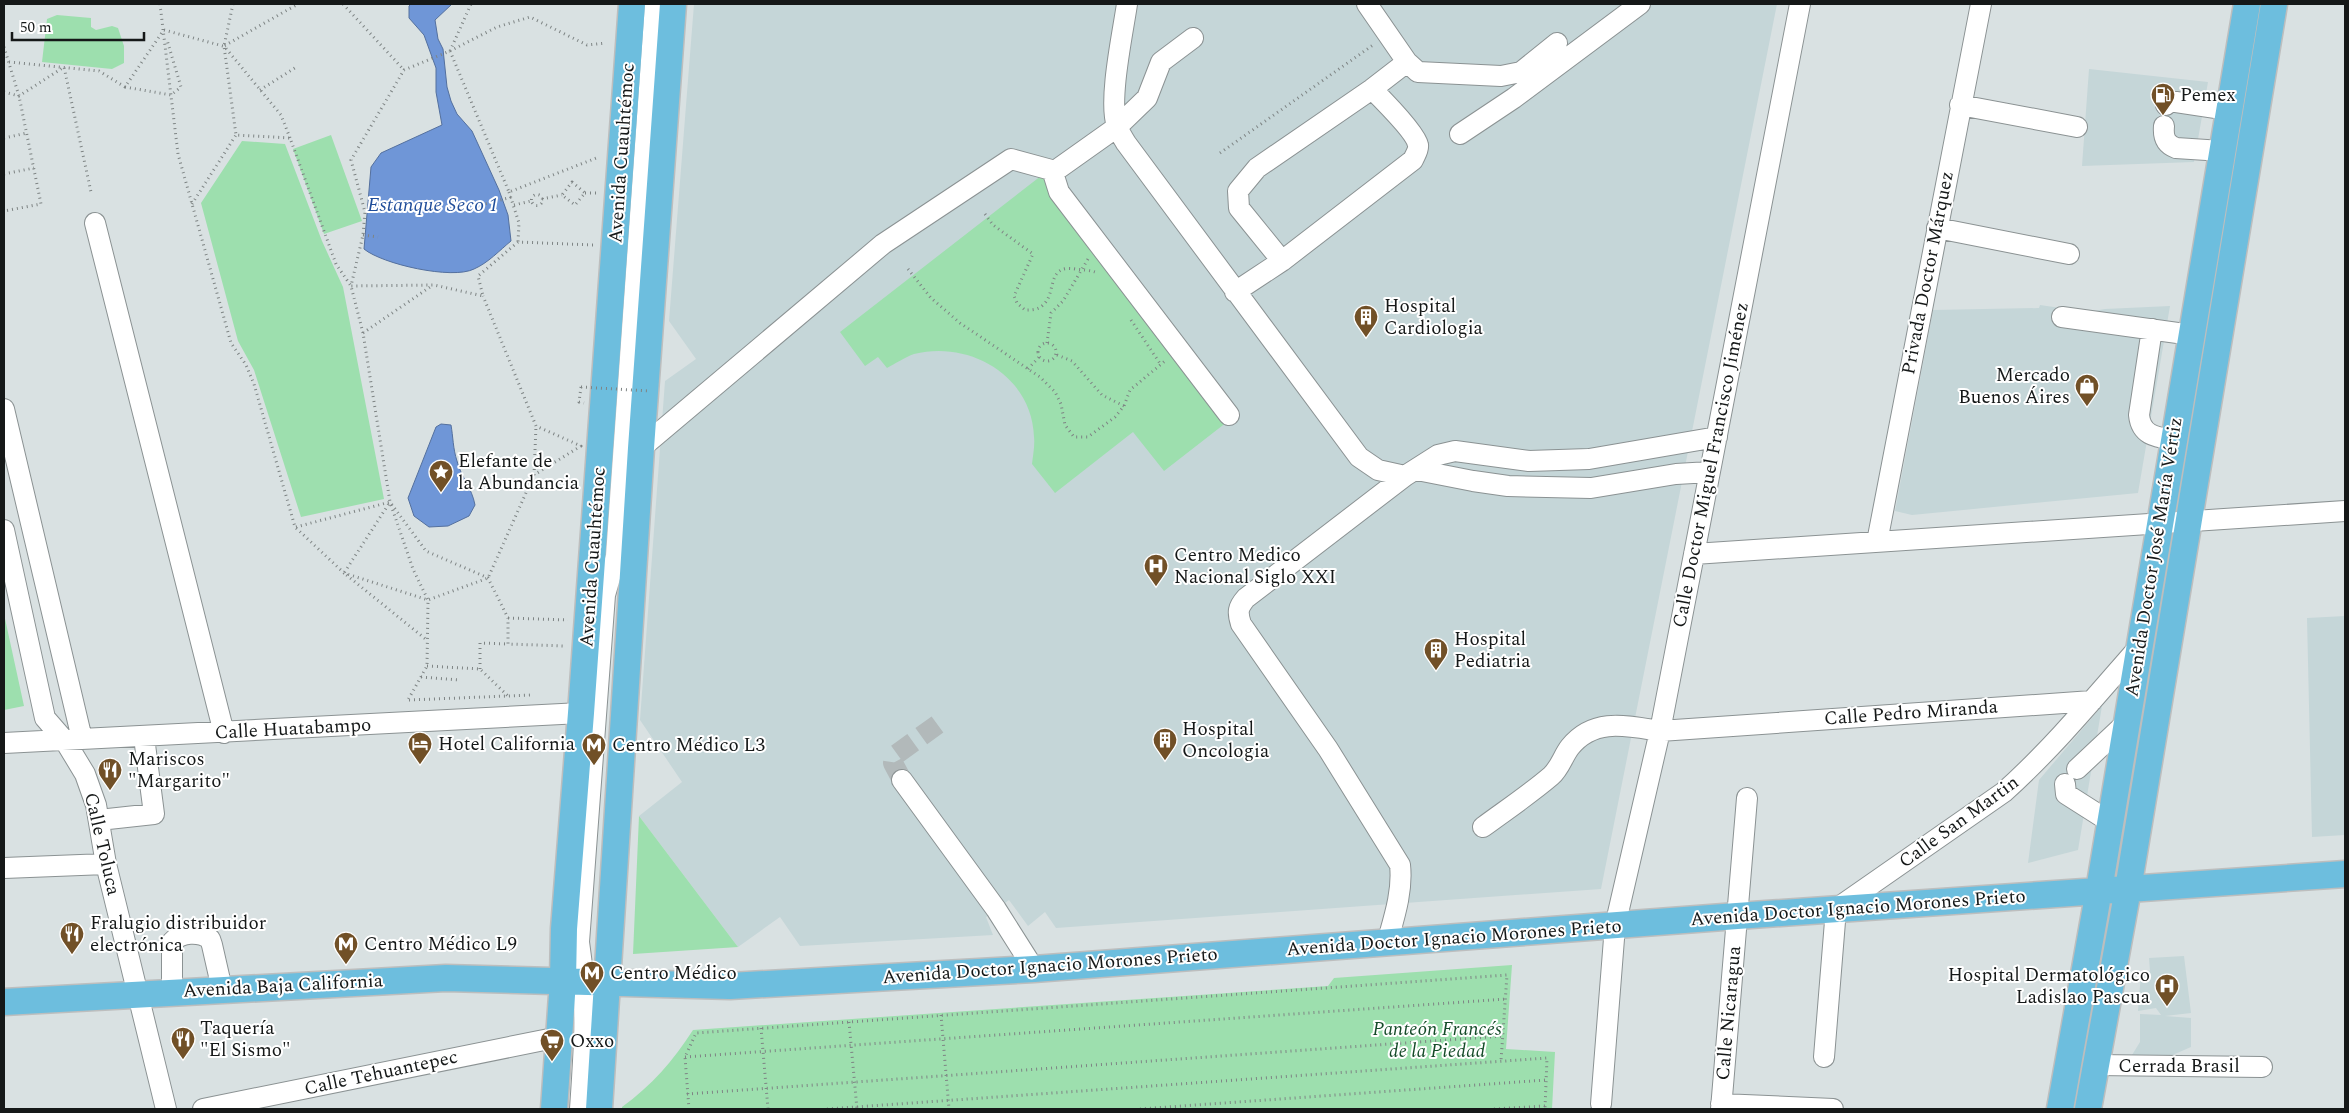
<svg xmlns="http://www.w3.org/2000/svg" width="2349" height="1113" font-family="Spectral,serif">
	<style>
		.built { fill: #c5d6d8 }
		.green { fill: #9ddfae }
		.water { fill: #6f96d7; stroke: #54709e }
		.lines { fill: none; stroke-linecap: round; stroke-linejoin: round }
		.minor-tunnel { stroke: #b2b9ba; stroke-width: 20; stroke-dasharray: 20 10; stroke-linecap: butt }
		.minor-casing { stroke: #8b9293; stroke-width: 22 }
		.major-casing { stroke: #bdbebe; stroke-width: 29 }
		.path { stroke: #7e8484; stroke-width: 3; stroke-dasharray: 1 4; stroke-linecap: butt }
		.minor { stroke: #fff; stroke-width: 20 }
		.major { stroke: #6dbede; stroke-width: 26 }
		.path-bridge { stroke: #7e8484; stroke-width: 3; stroke-dasharray: 1 4; stroke-linecap: butt }
		.labels { text-anchor: middle; dominant-baseline: central; stroke-width: 4; stroke-linejoin: round; paint-order: stroke }
		.poi-label { font-size: 19px; fill: #151818; stroke: #fff; text-anchor: start }
		.street-label { font-size: 19px; fill: #151818; stroke: #fff }
		.park-label { font-size: 19px; font-style: italic; fill: #144b28; stroke: #fff }
		.water-label { font-size: 20px; font-style: italic; fill: #1f4d9a; stroke: #fff }
	</style>
	<rect width="100%" height="100%" fill="#d9e1e2"/>
	<path class="built" d="M694,4H1777L1601,889L1056,928L1045,912L1028,926L1009,900L986,917L993,935L800,946L780,917L738,947L639,816L682,782L640,720L665,381L696,359L669,321Z
		M2089,69L2208,82L2194,162L2082,166Z
		M2040,305L2088,312L2105,309L2170,306L2138,493L1912,515L1895,511L1933,310L2039,308Z
		M2345,616V835L2312,837L2307,618Z
		M2102,706L2078,850L2028,863L2039,780Z
		M2184,956L2191,1013L2165,1016L2191,1018V1047L2168,1057L2132,1055L2140,1042V1014L2161,1015L2156,1008L2138,1011L2141,973L2150,971L2149,958Z"/>
	<path class="green" d="M57,15L91,18V27L96,30L112,26L118,28L124,46V63L112,69L42,62L47,19Z
		M331,135L362,221L324,234L293,149Z
		M242,141L285,144L322,241L343,287L384,499L301,517L254,370L238,341L201,203Z
		M1046,172L1236,415L1164,471L1133,432L1055,493L1032,464C1033,455 1035,445 1034,437C1032,376 970,340 914,354C905,357 895,364 887,368L878,357L865,366L840,332Z
		M4,614L24,706L4,710Z
		M639,816L738,947L633,954Z
		M1512,965L1506,1049L1555,1052L1552,1109H622V1107C652,1085 673,1061 693,1030L1328,986L1334,978Z"/>
	<path class="water" d="M411,4H452L435,20L438,39L443,49L447,87L451,101L457,114L472,131L499,190L508,215L511,241C500,250 488,263 474,269C452,280 382,264 364,249L371,167L381,153L442,125L436,92V68L424,35L409,18V6Z
		M441,424L451,425C453,436 453,449 457,461C461,477 472,488 475,505L469,516L448,526L429,527L414,516L408,498L436,427Z"/>
	<g class="lines">
		<path class="minor-tunnel" d="M902,780L893,763L894,756L945,719"/>
		<defs>
			<path id="minor" d="M1127,4C1123,32 1108,101 1117,126C1119,132 1123,138 1126,143L1359,457L1378,470L1405,476
				M1367,4L1407,62L1418,72L1501,76L1521,72L1557,43
				M1193,38L1161,62L1147,98L1117,127L1055,171L1054,176L1059,192L1229,415
				M1372,89C1382,99 1416,133 1418,145C1419,150 1415,155 1413,160L1282,261L1239,208L1238,191L1257,168L1372,89L1407,62
				M1960,105L2077,127
				M2166,105L2169,102H2176L2229,110
				M2164,126C2163,137 2165,144 2176,148L2222,151
				M1460,134L1514,98L1640,4
				M95,223L224,733
				M1937,228L2069,254
				M1235,292L1282,261
				M2062,317L2192,335
				M2152,329L2139,415C2141,435 2155,437 2173,440
				M4,409L82,739
				M641,448L883,244L1011,159L1055,171
				M1417,470L1473,481L1508,486L1591,488L1676,474L1710,472
				M4,530L45,718L65,741L85,774L96,805L106,864L166,1109
				M1877,542L1981,4
				M1694,554L2345,511
				M4,743L581,713
				M2077,769L2126,723
				M902,780L996,909L1034,969
				M2065,784L2066,794L2110,822
				M99,820L154,814L144,737
				M1483,827C1506,810 1530,794 1551,776C1560,768 1563,756 1570,747C1594,717 1628,726 1660,731L2092,701
				M4,868L106,864
				M1387,943C1394,918 1403,891 1400,865L1328,749L1241,624C1237,612 1238,607 1246,598L1405,476L1438,455L1455,451L1529,461L1589,459L1717,437
				M172,991V942C181,932 199,931 210,939L212,945L222,989
				M1824,1057L1836,909L2004,792C2053,748 2095,697 2138,648
				M2096,1065L2262,1067
				M1601,1104L1615,926L1660,731L1800,4
				M1721,1104L1833,1109
				M203,1109L559,1037
				M580,1109C584,1051 588,1001 579,942L605,595L616,556L655,4
				M1721,1109L1747,798"/>
			<path id="major" d="M4,1002L446,978L730,986L1034,969L1737,916L2345,874
				M554,1109L563,981L564,929L581,713L632,4
				M599,1109L641,448L673,4
				M2060,1109L2099,890L2247,4
				M2088,1109L2128,889L2274,4"/>
		</defs>
		<use href="#minor" class="minor-casing"/>
		<use href="#major" class="major-casing"/>
		<path class="path" d="M160,4L178,154L231,343L246,365L254,384L295,527L344,573L428,600L488,578L534,475L581,446L536,426L483,296
			M233,4L224,46L236,135L290,138L336,264L351,286L363,333L390,502L426,551L488,578L508,618V644L565,646
			M343,4L404,70
			M164,30L223,46
			M4,47L19,96L41,204L4,211
			M450,51L497,27L530,17L587,45L606,43
			M450,51L471,4
			M9,62L99,71L125,87L163,31
			M125,87L171,95L181,87L167,40
			M260,90L298,66
			M4,92L19,96L64,67L91,192
			M4,138L27,133
			M290,138L281,115L224,46L298,4
			M1220,153L1373,45
			M4,174L34,168
			M572,182L585,193L575,205L562,195Z
			M509,192L519,223L518,242
			M585,193H596
			M531.5 200a5.5 5.5 0 1 1 11 0a5.5 5.5 0 1 1-11 0Z
			M542,199L562,195
			M192,204L236,135
			M481,205L512,197
			M514,205L531,201
			M985,214L993,225L1033,254L1014,296L1017,303L1025,310C1031,310 1038,310 1043,305C1057,293 1046,264 1075,269C1082,270 1089,270 1095,272
			M363,235L378,237
			M593,245L518,242L478,276L483,296L434,285L351,286L363,235L365,212L351,160L404,70L450,51L509,192L599,157
			M908,269L931,298L960,323L1040,377L1055,392L1061,404L1065,425L1074,437H1088L1115,417L1124,406L1130,390L1165,361
			M1131,320L1161,365
			M363,333L433,285
			M1038 352a9 9 0 1 1 18 0a9 9 0 1 1-18 0Z
			M1047,343L1051,313L1063,301L1088,259
			M1057,355L1072,361L1102,395L1124,406
			M1028,369L1039,357
			M581,387L579,402L584,403
			M534,475L536,426
			M391,505L413,569L428,600L427,666L408,700
			M296,527L390,502L344,573L428,641
			M508,618L568,620
			M427,666L480,669L509,697
			M480,669V643L508,644
			M421,677L459,680
			M409,700L532,695
			M941,1015L949,1109
			M849,1022L857,1109
			M761,1028L768,1109
			M685,1057L1506,999
			M687,1094L1503,1036
			M689,1109L685,1057L696,1033L1507,975L1501,1061
			M827,1109L1547,1058L1545,1109
			M1140,1109L1546,1080
			M1494,1109L1545,1106"/>
		<use href="#minor" class="minor"/>
		<use href="#major" class="major"/>
		<path class="path-bridge" d="M581,387L649,391"/>
	</g>
	<defs>
		<symbol id="fuel-pin" viewBox="-11 -11 22 30"><path d="M0 17L-7.5 6A9.5 9.5 0 1 1 7.5 6Z" fill="#715027" stroke="#fff"/><path d="M-5.5-6h7V0h2V4h1.3V-2.5L3-4.5l.8-.8L6-3V5H2.5V1h-1V6h-7ZM-4.2-4.7v3.2H.2V-4.7Z" fill="#fff"/></symbol>
		<symbol id="building-pin" viewBox="-11 -11 22 30"><path d="M0 17L-7.5 6A9.5 9.5 0 1 1 7.5 6Z" fill="#715027" stroke="#fff"/><path d="M-4-6H4V6H1V3H-1V6H-4ZM-2.5-4.3h1.7v1.8h-1.7ZM.8-4.3h1.7v1.8H.8ZM-2.5-1h1.7V.8h-1.7ZM.8-1h1.7V.8H.8Z" fill="#fff"/></symbol>
		<symbol id="shop-pin" viewBox="-11 -11 22 30"><path d="M0 17L-7.5 6A9.5 9.5 0 1 1 7.5 6Z" fill="#715027" stroke="#fff"/><path d="M-5-2.5h2.3a2.7 3.5 0 0 1 5.4 0H5L5.5 6h-11ZM-1.5-2.5h3a1.5 2.3 0 0 0-3 0Z" fill="#fff"/></symbol>
		<symbol id="sight-pin" viewBox="-11 -11 22 30"><path d="M0 17L-7.5 6A9.5 9.5 0 1 1 7.5 6Z" fill="#715027" stroke="#fff"/><path d="M0-6L1.8-2.2L6-1.7L2.9 1.2L3.7 5.4L0 3.3L-3.7 5.4L-2.9 1.2L-6-1.7L-1.8-2.2Z" fill="#fff"/></symbol>
		<symbol id="hospital-pin" viewBox="-11 -11 22 30"><path d="M0 17L-7.5 6A9.5 9.5 0 1 1 7.5 6Z" fill="#715027" stroke="#fff"/><path d="M-5-5h3v3.5h4V-5h3V5h-3V1.5h-4V5h-3Z" fill="#fff"/></symbol>
		<symbol id="hotel-pin" viewBox="-11 -11 22 30"><path d="M0 17L-7.5 6A9.5 9.5 0 1 1 7.5 6Z" fill="#715027" stroke="#fff"/><path d="M-6-4.5h1.5V1H6V5H4.5V3h-9V5H-6ZM-4 0a1.8 1.8 0 1 1 3.6 0ZM.5 0V-2.5h3Q6-2.5 6 0Z" fill="#fff"/></symbol>
		<symbol id="metro-pin" viewBox="-11 -11 22 30"><path d="M0 17L-7.5 6A9.5 9.5 0 1 1 7.5 6Z" fill="#715027" stroke="#fff"/><path d="M-5.5 5V-5H-3L0 0L3-5H5.5V5H3V-.5L0 4L-3-.5V5Z" fill="#fff"/></symbol>
		<symbol id="restaurant-pin" viewBox="-11 -11 22 30"><path d="M0 17L-7.5 6A9.5 9.5 0 1 1 7.5 6Z" fill="#715027" stroke="#fff"/><path d="M-5-6h1v4h1v-4h1v4h1v-4h1v5L-1.5 .5V6h-2V.5L-5-1ZM5-6V6H3V1.5H1.5Q1.5-4 5-6Z" fill="#fff"/></symbol>
		<symbol id="supermarket-pin" viewBox="-11 -11 22 30"><path d="M0 17L-7.5 6A9.5 9.5 0 1 1 7.5 6Z" fill="#715027" stroke="#fff"/><path d="M-6-5.5h2.5l.6 2H6L4.5 2H-2.5L-4.4-4H-6ZM-1.5 3.2a1.3 1.3 0 1 0 .1 0ZM3 3.2a1.3 1.3 0 1 0 .1 0Z" fill="#fff"/></symbol>
	</defs>
	<g fill-rule="evenodd">
		<use href="#fuel-pin" x="2149" y="81" width="28" height="38"/>
		<use href="#building-pin" x="1352" y="303" width="28" height="38"/>
		<use href="#shop-pin" x="2073" y="372" width="28" height="38"/>
		<use href="#sight-pin" x="427" y="458" width="28" height="38"/>
		<use href="#hospital-pin" x="1142" y="552" width="28" height="38"/>
		<use href="#building-pin" x="1422" y="636" width="28" height="38"/>
		<use href="#building-pin" x="1151" y="726" width="28" height="38"/>
		<use href="#hotel-pin" x="406" y="730" width="28" height="38"/>
		<use href="#metro-pin" x="580" y="731" width="28" height="38"/>
		<use href="#restaurant-pin" x="96" y="756" width="28" height="38"/>
		<use href="#restaurant-pin" x="58" y="920" width="28" height="38"/>
		<use href="#metro-pin" x="332" y="930" width="28" height="38"/>
		<use href="#metro-pin" x="578" y="959" width="28" height="38"/>
		<use href="#hospital-pin" x="2153" y="972" width="28" height="38"/>
		<use href="#restaurant-pin" x="169" y="1025" width="28" height="38"/>
		<use href="#supermarket-pin" x="538" y="1027" width="28" height="38"/>
	</g>
	<g class="labels">
		<g class="poi-label">
			<text x="2180" y="95">Pemex</text>
			<text x="1384" y="306">Hospital<tspan x="1384" dy="22">Cardiologia</tspan></text>
			<text x="2070" y="375" text-anchor="end">Mercado<tspan x="2070" dy="22">Buenos Áires</tspan></text>
			<text x="458" y="461">Elefante de<tspan x="458" dy="22">la Abundancia</tspan></text>
			<text x="1174" y="555">Centro Medico<tspan x="1174" dy="22">Nacional Siglo XXI</tspan></text>
			<text x="1454" y="639">Hospital<tspan x="1454" dy="22">Pediatria</tspan></text>
			<text x="1182" y="729">Hospital<tspan x="1182" dy="22">Oncologia</tspan></text>
			<text x="438" y="744">Hotel California</text>
			<text x="612" y="745">Centro Médico L3</text>
			<text x="128" y="759">Mariscos<tspan x="128" dy="22">"Margarito"</tspan></text>
			<text x="90" y="923">Fralugio distribuidor<tspan x="90" dy="22">electrónica</tspan></text>
			<text x="364" y="944">Centro Médico L9</text>
			<text x="610" y="973">Centro Médico</text>
			<text x="2150" y="975" text-anchor="end">Hospital Dermatológico<tspan x="2150" dy="22">Ladislao Pascua</tspan></text>
			<text x="200" y="1028">Taquería<tspan x="200" dy="22">"El Sismo"</tspan></text>
			<text x="570" y="1041">Oxxo</text>
		</g>
		<g class="street-label">
			<text transform="translate(622 153) rotate(-86)">Avenida Cuauhtémoc</text>
			<text transform="translate(1928 273) rotate(-79)">Privada Doctor Márquez</text>
			<text transform="translate(1711 465) rotate(-79)">Calle Doctor Miguel Francisco Jiménez</text>
			<text transform="translate(593 557) rotate(-86)">Avenida Cuauhtémoc</text>
			<text transform="translate(2154 557) rotate(-81)">Avenida Doctor José María Vértiz</text>
			<text transform="translate(1911 713) rotate(-4)">Calle Pedro Miranda</text>
			<text transform="translate(293 729) rotate(-3)">Calle Huatabampo</text>
			<text transform="translate(1959 822) rotate(-36)">Calle San Martin</text>
			<text transform="translate(102 844) rotate(77)">Calle Toluca</text>
			<text transform="translate(1858 908) rotate(-4)">Avenida Doctor Ignacio Morones Prieto</text>
			<text transform="translate(1454 938) rotate(-4)">Avenida Doctor Ignacio Morones Prieto</text>
			<text transform="translate(1050 966) rotate(-4)">Avenida Doctor Ignacio Morones Prieto</text>
			<text transform="translate(283 986) rotate(-3)">Avenida Baja California</text>
			<text transform="translate(1729 1013) rotate(-85)">Calle Nicaragua</text>
			<text x="2179" y="1066">Cerrada Brasil</text>
			<text transform="translate(381 1073) rotate(-12)">Calle Tehuantepec</text>
		</g>
		<g class="park-label">
			<text x="1437" y="1029">Panteón Francés<tspan x="1437" dy="22">de la Piedad</tspan></text>
		</g>
		<g class="water-label">
			<text x="433" y="205">Estanque Seco 1</text>
		</g>
	</g>
	<rect width="2349" height="1113" fill="none" stroke="#151818" stroke-width="10"/>
	<path d="M12 32v8h132v-8" fill="none" stroke="#151818" stroke-width="2.5"/>
	<text x="20" y="32" font-size="15" fill="#151818" stroke="#ffffff" stroke-width="4" paint-order="stroke">50 m</text>
</svg>
